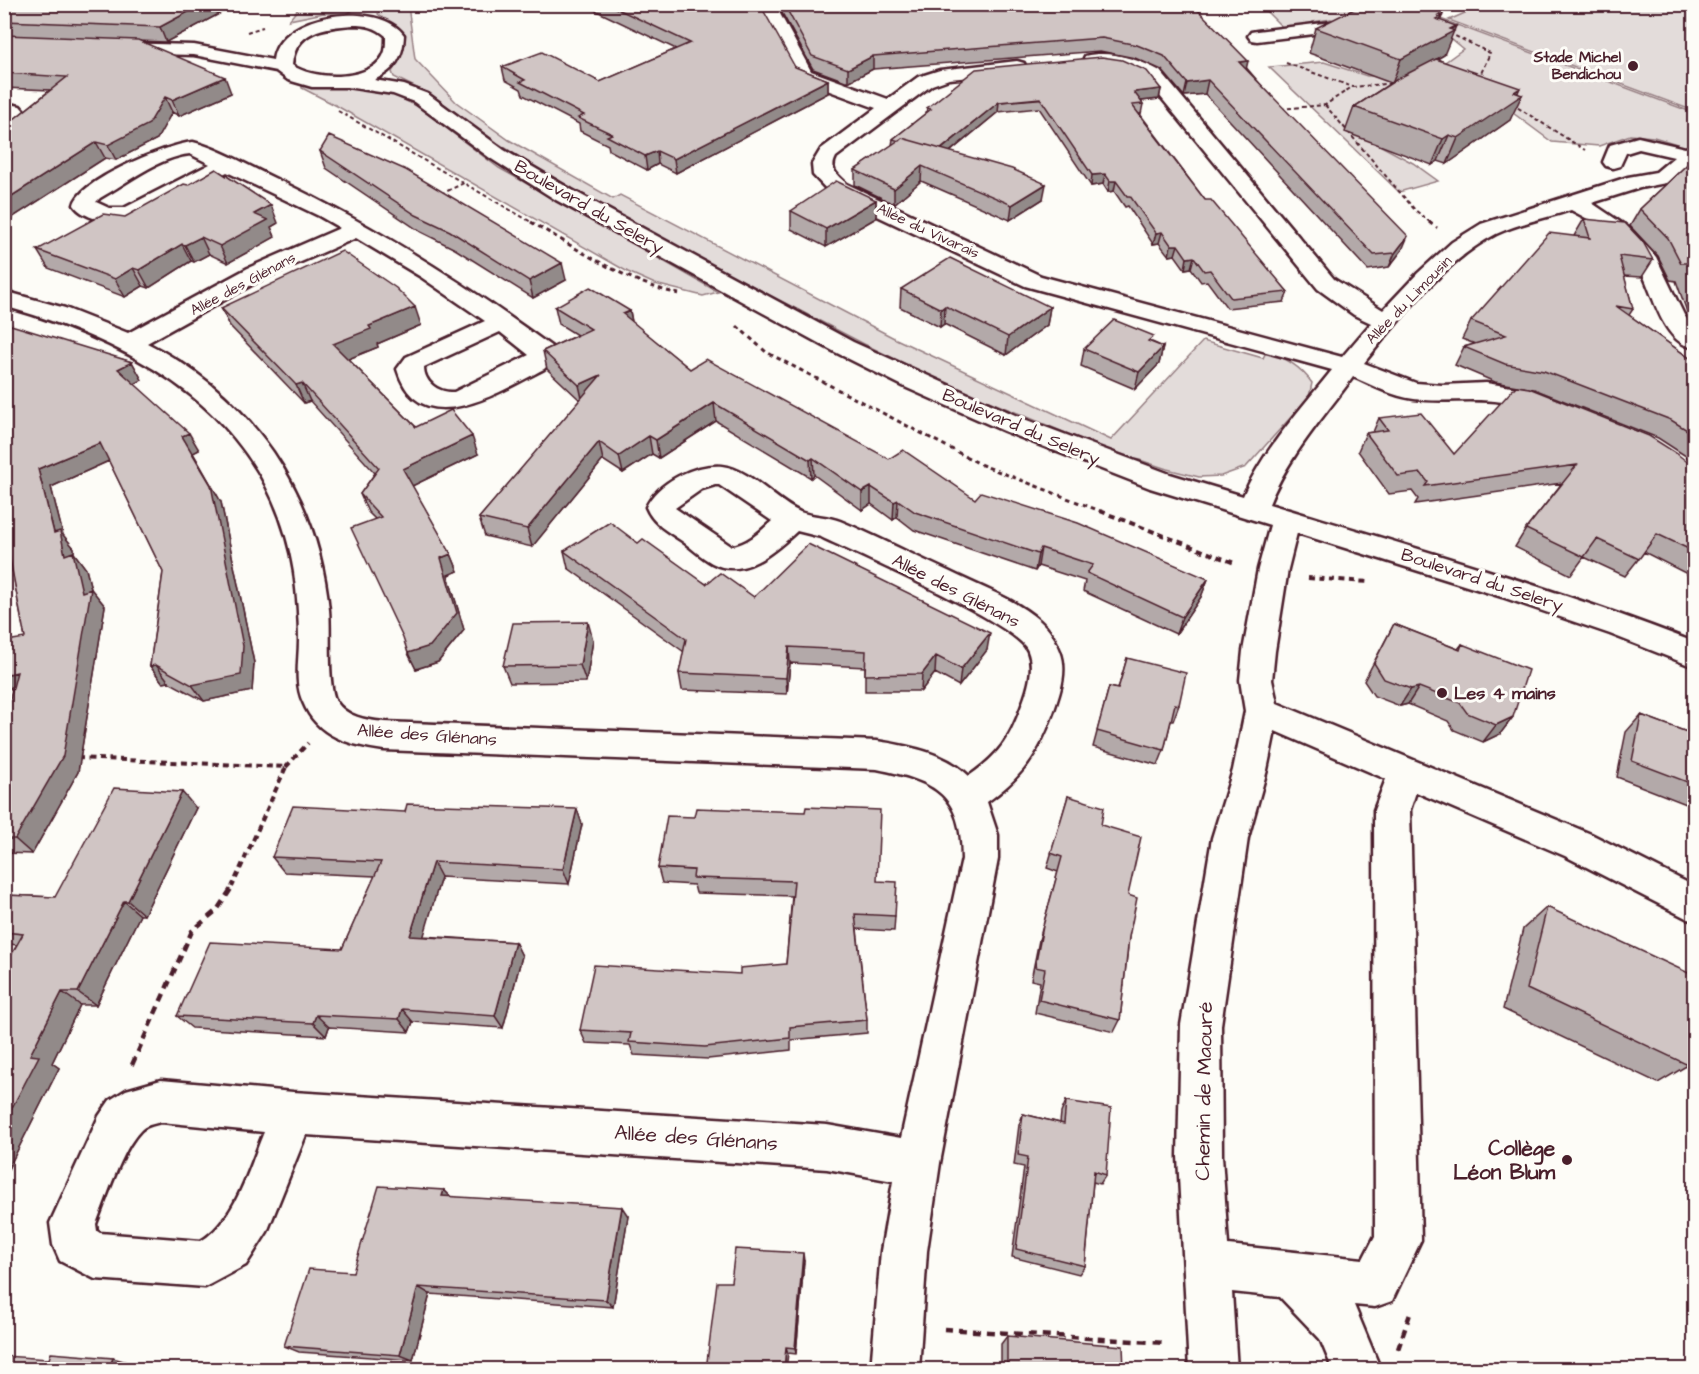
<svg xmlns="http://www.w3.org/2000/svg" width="1699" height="1374" font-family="'Architects Daughter',sans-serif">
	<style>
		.green { fill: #e3dcda; stroke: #967e82; stroke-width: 1.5 }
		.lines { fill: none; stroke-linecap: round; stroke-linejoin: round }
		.minor-casing { stroke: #4a1f2b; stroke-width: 5 }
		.path-far3 { stroke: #4a1f2b; stroke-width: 2; stroke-dasharray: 4 3; stroke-linecap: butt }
		.path-far2 { stroke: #4a1f2b; stroke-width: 3; stroke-dasharray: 4.5 4; stroke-linecap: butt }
		.path-far1 { stroke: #4a1f2b; stroke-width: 4; stroke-dasharray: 6 4.5; stroke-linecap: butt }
		.path { stroke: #4a1f2b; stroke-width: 4.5; stroke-dasharray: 8 6; stroke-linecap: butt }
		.minor { fill: #fdfcf7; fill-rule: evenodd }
		.wall { fill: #b3a9a9; stroke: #4a1f2b; stroke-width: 1.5 }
		.shaded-wall { fill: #928a89; stroke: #4a1f2b; stroke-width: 1.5 }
		.building { fill: #d0c5c4; stroke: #4a1f2b; stroke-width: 1.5 }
		.poi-dot { fill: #4a1f2b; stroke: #fdfcf7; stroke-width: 2 }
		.labels { text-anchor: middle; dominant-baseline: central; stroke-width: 6; stroke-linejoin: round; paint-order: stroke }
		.far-poi-label { font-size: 15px; font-weight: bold; fill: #4a1f2b; stroke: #fdfcf7; text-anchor: end }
		.far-street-label { font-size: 15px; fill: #4a1f2b; stroke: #fdfcf7 }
		.street-label { font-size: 18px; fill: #4a1f2b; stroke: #fdfcf7 }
		.poi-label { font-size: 18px; font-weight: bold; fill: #4a1f2b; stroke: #fdfcf7; text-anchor: start }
		.near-street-label { font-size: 21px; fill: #4a1f2b; stroke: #fdfcf7 }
		.near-poi-label { font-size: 21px; font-weight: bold; fill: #4a1f2b; stroke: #fdfcf7; text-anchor: end }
	</style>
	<rect width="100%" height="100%" fill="#fdfcf7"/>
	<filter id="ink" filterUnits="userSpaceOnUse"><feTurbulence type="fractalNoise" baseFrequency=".0167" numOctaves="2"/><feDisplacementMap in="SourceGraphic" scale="12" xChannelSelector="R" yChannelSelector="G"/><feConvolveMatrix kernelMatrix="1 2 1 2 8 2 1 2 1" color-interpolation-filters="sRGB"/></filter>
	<g filter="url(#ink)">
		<path class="green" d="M302,4H362V5L346,14L324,13L289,20Z
			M381,5H409V13L415,59L456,102L509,140L613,199L620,195L896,339L1111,440L1203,341L1263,358L1266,352C1285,357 1301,367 1312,383L1309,397L1246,467L1221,476L1199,477L1167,469L1097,446L943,382L864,344L685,251L559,182L499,144L433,96L394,77L392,72C401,56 414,40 394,25C389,21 383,19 378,14Z
			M1260,5H1403L1694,113V145L1690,148L1654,137L1630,135L1599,146L1552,142L1498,102L1360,123L1379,145L1413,163L1438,181L1399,192L1269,67L1324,62L1367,76L1403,75L1445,62L1463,49L1440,30L1350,25L1331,19L1313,22L1308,26L1283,28Z
			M1483,5H1694V111L1449,20Z
			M302,86L366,87L391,94L417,106L499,168L718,292L703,296L655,284L628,272L337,106L302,88Z"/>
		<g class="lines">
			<defs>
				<path id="minor" d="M761,4H779V12L811,71L888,99L918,77L940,70L1017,61L1024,63L1026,67L1024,71L1017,73L949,79L932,85L836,157C829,170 837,175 847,184L1041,276L1342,357L1371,323L1354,315L1318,289L1146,79L1120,67L1085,64L1083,60L1085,56C1110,50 1138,59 1160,71L1334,279L1383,310L1418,273L1452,242L1481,224L1628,177L1656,172L1674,157L1639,149L1626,153L1620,166L1613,168L1606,166L1603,162L1610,145L1638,137L1685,148L1694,145V162L1671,182L1640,188L1592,203L1632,230L1656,257L1684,315L1694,329V348C1658,341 1653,284 1634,258C1618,237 1595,222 1571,210C1547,218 1519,223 1496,234C1445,260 1400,319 1364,363L1416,383L1442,385L1486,383L1524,389L1560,402L1564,408L1560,414C1542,419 1522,405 1502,402C1473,397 1444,403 1414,399C1394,397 1372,385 1353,377C1323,418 1288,457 1269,504C1412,547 1555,588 1694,642V667L1610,634L1502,597L1297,533L1288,569L1275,651L1272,680L1277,703L1591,834L1694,886V922L1565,856L1416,792L1410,810L1421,1240L1392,1301L1375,1307L1354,1305L1378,1363L1377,1370H1328L1330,1363L1320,1339L1280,1297L1232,1292L1237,1370H1189L1178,1156L1181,1025L1212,838L1233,770L1245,711L1240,680L1243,651L1258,569L1270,525L1150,488L1004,431L907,388L835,352L556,200L490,158L414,102L393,94L347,87H312L288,80L276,71L194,55L115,53L109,52L106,48L109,44L115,43L194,45L273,60C279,12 379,0 404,35C403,58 395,70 374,80L404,85L428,94L504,150L572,190L853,342L1024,419L1170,474L1243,496C1264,449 1300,410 1332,370L1025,286L831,194L813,175L812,164L821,149L876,108L797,79L761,12ZM353,25C366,25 376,27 386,36C386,41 386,46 385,51C376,82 314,81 292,65C295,31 324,27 353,25ZM1275,731L1386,779L1374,810L1375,1236L1363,1259L1228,1245L1222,1156L1221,1025L1248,838L1267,770Z
					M1332,22L1338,23L1341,27L1338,31L1257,41L1251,40L1248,36L1251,32L1257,31Z
					M4,103L20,106L26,113L11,126L4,128Z
					M193,142C220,149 247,165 272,177C372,224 463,282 552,347L556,352L550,363L544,369C502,390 420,445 397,369L406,357L485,321L421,277L356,238L264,278L147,343C252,396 318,493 329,610C331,630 327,686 336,701C346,717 366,720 384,722L877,741C908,746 946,753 969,776C999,755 1010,739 1022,705C1028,689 1035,668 1028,651C1017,623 856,554 821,537L797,531C775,551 744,580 712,563C701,557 692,548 682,541C667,531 653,524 646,507C658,482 694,464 722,466C750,469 775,501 800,512C813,517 828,516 840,521C877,536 912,555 948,571C978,586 1014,598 1040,621C1049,629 1056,640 1060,651C1068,671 1060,693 1053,713C1038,754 1023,776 987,802L998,835V859L940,1163L927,1251L919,1370H871L881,1251L893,1181L827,1169L306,1135L267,1232L246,1265L205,1287L95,1279L60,1261L53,1245L50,1223L99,1116L110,1100L126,1090L161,1080L293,1092L827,1125L901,1138L962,859C962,795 937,781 877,769L384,750C350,745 317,737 303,702C294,683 299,660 299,640C299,617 297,594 294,572C269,417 142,345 4,306V291L65,308L128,333L248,268L340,228L319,216L227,172C199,186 163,210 135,220C118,226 84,220 74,205C79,180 168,144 193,142ZM190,154L210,164L124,208H109L96,202L100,198C127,183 159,157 190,154ZM500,332L529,355L454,392C439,393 424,383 424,367ZM715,485H719L772,521C761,531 747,545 731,546L675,508L702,489ZM161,1122L264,1132C249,1168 236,1220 201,1241L100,1233L97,1231L96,1224C106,1199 122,1149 140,1131C145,1125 153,1124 161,1122Z"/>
			</defs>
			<use href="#minor" class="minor-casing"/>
			<path class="path-far3" d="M247,32L263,27
				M1449,33L1490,53L1479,78
				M1286,63L1353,87L1395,83
				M1512,104L1585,150
				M1325,105L1415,210L1431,223
				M1281,109L1325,105L1352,87
				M338,111L533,223
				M441,194L464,183"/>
			<path class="path-far2" d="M531,222C578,249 625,282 679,294
				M1429,222L1437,228
				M737,326L766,352L982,465L1103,512"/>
			<path class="path-far1" d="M1100,511L1237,564
				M1308,578L1369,582
				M77,758L286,767L232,887
				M286,767L308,743"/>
			<path class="path" d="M132,1065L192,931L217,910L233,886
				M944,1329L1167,1343
				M1398,1349L1410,1314"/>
			<use href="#minor" class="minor"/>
		</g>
		<path class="wall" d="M4,4L219,14L166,42L138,41L231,93L179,116L172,112L157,139L116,160L105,158L4,223V127L50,90L4,88Z
			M582,4H713L795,67L828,80V93L676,173L658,164L647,170L609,150L608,145L580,131L579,124L523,95L521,89L505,80L502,67L600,82L676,49Z
			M724,4H756V5L733,8Z
			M781,4H1192L1402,250L1389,267L1368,270L1205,94L1184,96L1162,70L1135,58L1100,51L873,69L848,82L813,69L781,11Z
			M1444,11L1440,21L1444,55L1437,59L1518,93L1510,120L1447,164L1438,161L1432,165L1345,132L1354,107L1391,83L1309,53L1316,28Z
			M1161,89L1159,99L1141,101L1143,104L1141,114H1140L1205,200L1288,292L1284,302L1227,308L1207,281L1201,282L1191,268L1185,269L1175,255L1169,256L1159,243L1153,244L1128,206L1125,207L1114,191L1108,192L1103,184L1091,186L1039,108L998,112L950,152L1043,199L1010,220L921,181L894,204L855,185V170L892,145L893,139L926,113L927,108Z
			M320,151L566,280L533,298L455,249L421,232L326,168Z
			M1695,157V326L1690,320L1676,281L1670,280L1658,256L1630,226L1640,209Z
			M876,200V218L826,247L791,229V211Z
			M1584,219L1653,260L1642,277L1624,276L1633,309L1629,315L1695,362V462L1658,438L1534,389L1495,382L1455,365L1464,347L1475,344L1462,339L1471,321L1574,236Z
			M278,223L271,227L275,237L228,263L209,254L194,262L191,261L149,288L143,286L125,297L48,268L37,250Z
			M901,289L1050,307L1047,325L1006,355L944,324L940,327L900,307Z
			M555,307L630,311L632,322L690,369L975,499L1208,579L1201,597L1176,634L1083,591L1085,581L1038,566L1035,571L914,530L897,517L893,520L871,504L862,510L814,475L811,478L716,421L659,458L652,454L623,473L603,460L532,547L485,536L479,518L580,400L547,369L543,351L577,335L559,324Z
			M221,308L421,325L377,344L378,347L348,359L416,427L478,454L412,486L451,554L458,571L448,575L464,630L438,662L416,669L408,653L375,519L368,512L360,494L375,473L310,401L304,403L230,326Z
			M4,327L132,362L142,380L134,384L199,450L193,453L221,502L254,663L252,691L204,701L169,682L163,683L150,666L163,572L109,461L51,487L63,535L74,548V553L86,569L91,589L105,606L78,772L32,854L4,853V722L12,690L4,682V651L25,638L10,559L4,561Z
			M1152,342L1163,347L1159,364L1135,389L1081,366L1084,349Z
			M1379,418L1454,454L1695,468V578L1644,552L1625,576L1584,557L1571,575L1515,547L1526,529L1562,483L1415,504L1418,499L1412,491L1389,494L1358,451L1366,433L1373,432Z
			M638,543L706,584L754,597L987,650L959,686L935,673L921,691H865V667L790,663L787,694L682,690L679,673L684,652L568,568L564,551Z
			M1394,624L1458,649L1462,644L1513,717L1500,734L1483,742L1454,730L1448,721L1408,704L1400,706L1374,696L1364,681Z
			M593,640L586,682L510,683L503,666Z
			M1127,658L1179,705L1173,721H1171L1164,750L1158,765L1093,747L1109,687L1118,689Z
			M1641,715L1695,735V827L1691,826L1694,807L1617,777L1626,732Z
			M1068,796L1101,825L1128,895L1129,937L1120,1020L1114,1032L1035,1013L1040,982L1031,980L1039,940L1058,872L1047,868Z
			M196,808L144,915H140L96,1005H80L52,1063L59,1068L4,1177V968L17,945L4,943V895L55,897Z
			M582,824L569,884L441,877L423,936L515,942L522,956L503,1028L413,1022L409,1032L329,1027L326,1036L192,1028L177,1016L342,949L375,876L284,872L272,857Z
			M658,868L877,881L895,916L894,931L857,929L867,1020V1033L791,1040V1050L708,1059L634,1055L630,1045L586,1043L580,1030L786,964L792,896L696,893L694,885L662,883Z
			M1547,907L1688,1065L1658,1083L1503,1009L1523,929Z
			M1066,1101L1106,1175L1100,1184L1093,1182L1085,1266L1079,1274L1012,1257L1024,1167L1014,1165L1019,1125L1023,1114L1060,1123L1061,1113Z
			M444,1190L451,1197L628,1216L613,1307L430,1294L413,1360L299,1352L284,1346L353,1272Z
			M804,1261L796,1354L788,1353L731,1282Z
			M1007,1336L1124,1370H1001V1344Z"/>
		<path class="shaded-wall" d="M203,4H215L219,14L166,42L160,27Z
			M733,4H756V5L733,8Z
			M1444,11L1433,40L1438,15Z
			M1456,26L1444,55L1392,84L1401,59Z
			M873,56V69L848,82V69Z
			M1248,61L1245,74L1239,62Z
			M225,77L231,93L179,116L172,100Z
			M828,80V93L676,173L674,159Z
			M1208,80L1205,94L1184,96L1187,83Z
			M1520,88L1515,99L1522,95L1510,120L1447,164L1458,138Z
			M1161,89L1159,99L1132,102L1134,92Z
			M165,97L172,112L157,139L116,160L108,145Z
			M999,102L998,112L936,163L937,153Z
			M1449,135L1438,161L1432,165L1443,139Z
			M96,142L105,158L4,223V201Z
			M657,151L658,164L647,170L645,156Z
			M922,166L921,181L894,204V189Z
			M1105,174L1103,184L1091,186L1092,175Z
			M1110,181H1116L1114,191L1108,192Z
			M1046,184L1043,199L1010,220L1012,205Z
			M876,200V218L826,247V229Z
			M271,205L278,223L271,227L275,237L228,263L220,246L254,214Z
			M1162,232L1159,243L1153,244L1156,233Z
			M1408,236L1402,250L1389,267L1395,253Z
			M201,237L209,254L194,262L185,245Z
			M182,244L191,261L149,288L139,270Z
			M1171,245H1178L1175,255L1169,256Z
			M1194,257L1191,268L1185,269L1187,258Z
			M562,263L566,280L533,298L529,281Z
			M133,268L143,286L125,297L115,279Z
			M945,306L944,324L940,327L941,309Z
			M415,307L421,325L377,344L378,347L341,362L333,344L369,326Z
			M1050,307L1047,325L1006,355L1008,337Z
			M630,311L633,328L623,314Z
			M1163,347L1159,364L1135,389L1139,372Z
			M132,362L142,380L129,387L118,369Z
			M601,375L583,403L579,385Z
			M302,383L310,401L304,403L296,385Z
			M714,403L716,421L659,458L656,440Z
			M189,433L199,450L193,453L221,502L254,663L252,691L204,701L192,685L182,436Z
			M472,436L478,454L410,487L403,469Z
			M649,436L652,454L623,473L619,456Z
			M599,442L603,460L532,547L527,529Z
			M100,443L111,460L51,487L63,535L74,548V553L86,569L91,589L105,606L78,772L32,854L15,839L82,592L54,533L38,469Z
			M813,458L814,475L811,478L810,460Z
			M871,487V504L862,510V492Z
			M898,500L897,517L893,520L894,502Z
			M6,538L21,555L4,561V539Z
			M1041,548L1038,566L1035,571L1038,554Z
			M451,554L458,571L448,575L464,630L438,662L416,669L408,653L441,558Z
			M1208,579L1201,597L1176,634L1182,617Z
			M588,622L593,640L586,682L580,665Z
			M990,633L987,650L959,686L961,669Z
			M789,647L790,663L787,694L786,678Z
			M936,656L935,673L921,691L922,674Z
			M156,665L169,682L163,683L150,666Z
			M17,672L15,692L4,682V675Z
			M1419,687L1408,704L1400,706L1411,689Z
			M1513,717L1500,734L1483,742L1496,725Z
			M182,792L196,808L144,915L128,901Z
			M577,809L582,824L569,884L563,869Z
			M433,862L441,877L420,949L410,936Z
			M124,901L140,915L96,1005L78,992Z
			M515,942L522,956L503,1028L495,1016Z
			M62,992L80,1005L52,1063L59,1068L4,1177V1123L30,1055Z
			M402,1009L413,1022L409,1032L399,1019Z
			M316,1015L329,1027L326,1036L313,1023Z
			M444,1190L454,1200L442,1196Z
			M622,1207L628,1216L613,1307L606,1300Z
			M803,1253L804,1261L796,1354L795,1348Z
			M418,1287L430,1294L413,1360L400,1355Z
			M786,1347L788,1353L786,1370H784Z
			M113,1358L134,1364L132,1370H108Z"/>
		<path class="building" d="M4,4H203L160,27L4,21Z
			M607,4H713L730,10L762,8L795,67L828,80L674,159L657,151L645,156L607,136L612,134L578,118L584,115L520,82L525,80L502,67L542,52L600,82L690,43Z
			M784,4H1192L1248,61L1239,62L1408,236L1395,253L1374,255L1208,80L1187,83L1164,56L1137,45L1102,38L873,56L848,69L812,56Z
			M1364,4H1424L1444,11L1438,15L1442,16L1436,19L1456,26L1450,29L1454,31L1401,59L1316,28Z
			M4,35L138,40L225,77L172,100L165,97L149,124L108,145L96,142L4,201V127L67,77L4,73Z
			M1102,57L1122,60L1147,71L1161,89L1134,92L1143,104L1132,105L1205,200H1211L1288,292L1231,298L1210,270L1204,271L1194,257L1187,258L1178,245H1171L1162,232L1156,233L1130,196H1127L1116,181H1110L1105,174L1092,175L1040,98L999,102L941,149L902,138L899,141L893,139L931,109L927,108L976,69Z
			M1436,59L1520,88L1514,92L1522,95L1458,138L1449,135L1443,139L1354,107L1399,78Z
			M329,136L406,170L562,263L529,281L450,231L416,215L320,151Z
			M902,138L1012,169L1046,184L1012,205L922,166L894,189L855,170Z
			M1695,157V281L1688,263H1681L1668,238L1640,209Z
			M216,169L271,205L254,214L268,220L220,246L201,237L185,245L182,244L139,270L133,268L115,279L37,250L103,214L125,217L184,184L188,185Z
			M836,181L876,200L826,229L791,211Z
			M1584,219L1625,223L1643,242L1653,260L1619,256L1633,309L1616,306L1695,362V435L1671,420L1544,371L1505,364L1464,347L1506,335L1471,321L1549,233L1590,238Z
			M342,251L396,288L415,307L369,326L371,329L333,344L416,427L451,410L472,436L403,469L451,554L441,558L457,613L430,646L408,653L403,638L351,528L381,517L360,494L379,468L302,383L296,385L221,308Z
			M950,258L1050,307L1008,337L945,306L941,309L901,289Z
			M590,287L630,311L623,314L690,369L706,359L889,459L903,450L975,499L981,492L1078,523L1208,579L1182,617L1087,573L1093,565L1041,548L1038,554L915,512L898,500L894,502L871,487L862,492L813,458L810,460L714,403L656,440L649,436L619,456L599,442L527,529L479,518L601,375L579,385L543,351L591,329L555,307Z
			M1114,320L1154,336L1148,341L1163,347L1139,372L1084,349Z
			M11,325L132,362L118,369L189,433L182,436L211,485L243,646L241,675L192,685L156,665L150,666L163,572L100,443L38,469L54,533L60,531L65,555L73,552L82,592L91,589L63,756L15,839H4V722L17,672L4,675V651L7,641L25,638L6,538L4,539V327H7Z
			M1516,386L1529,388L1649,436L1676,453L1695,468V552L1657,534L1639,559L1597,539L1584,557L1526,529L1577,465L1425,486L1428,482L1421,473L1398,476L1366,433L1388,430L1379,418L1421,413L1454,454Z
			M610,522L638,543L643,539L706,584L720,573L754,597L808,544L990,633L961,669L936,656L922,674L865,675L866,651L789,647L786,678L679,673L686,639L564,551Z
			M588,622L580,665L503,666L513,623Z
			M1394,624L1460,650L1462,644L1528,670L1513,717L1496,725L1467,713L1460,703L1419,687L1411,689L1384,679L1374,663Z
			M1127,658L1186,673L1179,705L1175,704L1164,750L1097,731L1109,687L1118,689Z
			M1641,715L1695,735V785L1632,761Z
			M114,788L182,792L128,901H124L78,992H62L30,1055L39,1056L4,1123V968L23,934L4,932V895L55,897Z
			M1068,796L1104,807L1101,825L1141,837L1128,895L1137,898L1129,937L1120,1020L1039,1000L1045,969L1035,967L1043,926L1062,857L1051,853Z
			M407,804L577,809L563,869L433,862L410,936L515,942L495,1016L402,1009L399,1019L316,1015L313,1023L177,1016L210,942L342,949L381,862L272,857L293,806L405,812Z
			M806,807L880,810L877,881L897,882L895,916L855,914L867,1020L790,1027V1038L705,1047L629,1042L631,1033L580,1030L594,965L740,974V968L786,964L794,881L693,878L694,870L658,868L667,816L694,817L696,808L805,812Z
			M1547,907L1695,976V1026L1688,1065L1527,989Z
			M1066,1101L1111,1108L1106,1175L1094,1171L1085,1266L1016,1249L1028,1157L1018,1155L1023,1114L1064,1124Z
			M379,1186L444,1190L442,1196L622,1207L606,1300L418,1287L400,1355L284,1346L309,1269L353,1272Z
			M735,1249L803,1253L795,1348L786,1347L784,1370H706L717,1282H731Z
			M1007,1336L1123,1346L1124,1370H1007Z
			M51,1353L113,1358L108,1370H4V1356L49,1359Z"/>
	</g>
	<g class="poi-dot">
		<circle cx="1633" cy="66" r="6"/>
		<circle cx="1442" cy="693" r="6"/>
		<circle cx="1567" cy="1160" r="6"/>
	</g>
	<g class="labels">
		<g class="far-poi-label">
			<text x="1621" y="57">Stade Michel<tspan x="1621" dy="17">Bendichou</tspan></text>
		</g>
		<g class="far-street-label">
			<text transform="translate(928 231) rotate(25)">Allée du Vivarais</text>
			<text transform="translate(243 284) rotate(-28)">Allée des Glénans</text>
			<text transform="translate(1409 300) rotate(-46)">Allée du Limousin</text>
		</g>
		<g class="street-label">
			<text transform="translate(589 207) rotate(30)">Boulevard du Selery</text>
			<text transform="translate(1021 427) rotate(23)">Boulevard du Selery</text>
			<text transform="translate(1482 580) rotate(18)">Boulevard du Selery</text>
			<text transform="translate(956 591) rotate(27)">Allée des Glénans</text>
			<text transform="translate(427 735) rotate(4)">Allée des Glénans</text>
		</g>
		<g class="poi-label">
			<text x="1454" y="693">Les 4 mains</text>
		</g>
		<g class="near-street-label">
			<text transform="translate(1204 1091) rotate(-89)">Chemin de Maouré</text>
			<text transform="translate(696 1138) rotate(4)">Allée des Glénans</text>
		</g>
		<g class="near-poi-label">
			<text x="1555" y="1148">Collège<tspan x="1555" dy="24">Léon Blum</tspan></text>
		</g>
	</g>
	<rect width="1699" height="1374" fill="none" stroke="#fdfcf7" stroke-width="24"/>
	<rect x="12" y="12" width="1675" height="1350" fill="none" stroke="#4a1f2b" stroke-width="2" filter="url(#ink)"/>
</svg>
